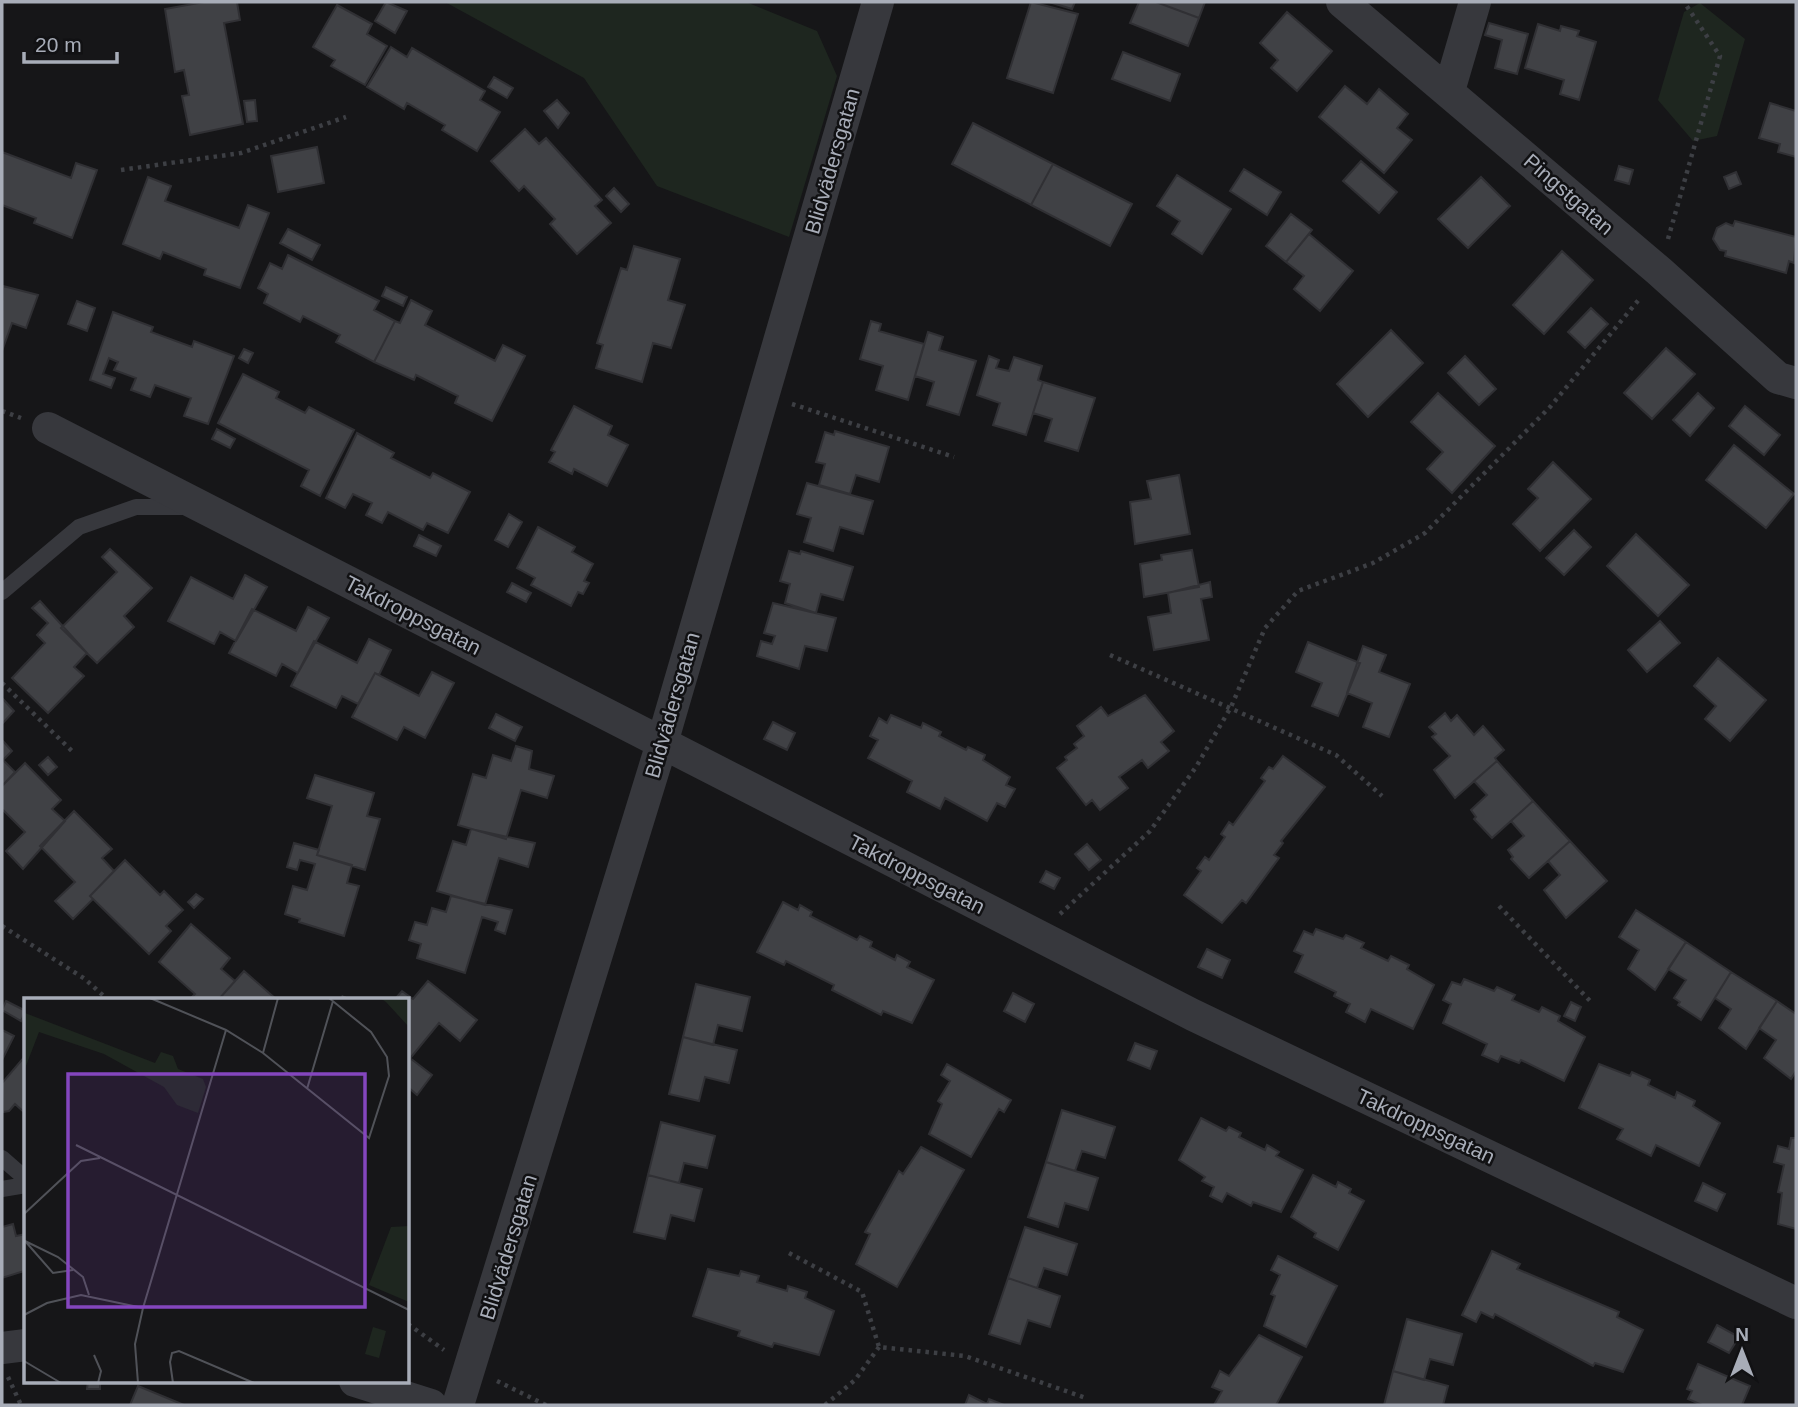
<svg xmlns="http://www.w3.org/2000/svg" width="1798" height="1407" font-family="Helvetica,sans-serif">
	<style>
		.green { fill: #1e261f }
		.building { fill: #404145; stroke: #303034; stroke-width: 2 }
		.lines { fill: none; stroke-linecap: round; stroke-linejoin: round }
		.path { stroke: #3d3f44; stroke-width: 4.5; stroke-dasharray: 3.5 5; stroke-linecap: butt }
		.lane { stroke: #37383d; stroke-width: 16 }
		.street { stroke: #37383d; stroke-width: 32 }
		.labels { text-anchor: middle; dominant-baseline: central; stroke-width: 5; stroke-linejoin: round; paint-order: stroke }
		.street-label { font-size: 21px; fill: #a8adb8; stroke: #111113 }
		.inset-road { fill: none; stroke: #505258; stroke-width: 2 }
		.view { fill: #8446be; fill-opacity: 0.15; stroke: #8446be; stroke-width: 3.5 }
		.inset-edge { fill: none; stroke: #a8adb8; stroke-width: 3.5 }
	</style>
	<rect width="100%" height="100%" fill="#161618"/>
	<path class="green" d="M445,2H746L817,31L837,76L789,237L657,186L584,78Z
		M1700,3L1745,39L1717,136L1693,141L1658,100L1684,12Z"/>
	<path class="building" d="M204,2H237L240,20L224,23L243,124L190,135L182,96L189,95L184,70L175,72L165,9Z
		M386,2L407,11L395,33L375,21Z
		M1031,2L1078,14L1053,93L1007,78Z
		M1049,2H1075L1072,9Z
		M1139,2H1156L1199,18L1188,46L1130,23Z
		M1156,2H1205L1199,18Z
		M337,5L372,24L367,34L387,46L365,85L331,66L335,60L313,47Z
		M1287,12L1332,51L1297,91L1271,68L1278,60L1260,43Z
		M1489,23L1528,34L1517,74L1495,68L1502,40L1485,35Z
		M1538,24L1560,31L1561,26L1579,31L1577,36L1596,42L1579,100L1560,94L1564,80L1525,68Z
		M391,47L407,57L412,48L485,91L480,100L500,112L477,151L442,130L445,125L407,103L404,109L367,87Z
		M1123,52L1180,74L1170,101L1112,79Z
		M494,77L513,88L507,98L488,87Z
		M1345,86L1367,104L1379,89L1408,114L1397,128L1412,140L1384,173L1319,117Z
		M255,100L257,121L247,122L244,101Z
		M557,100L569,113L558,128L544,111Z
		M1770,103L1796,111V157L1778,152L1780,144L1759,138Z
		M973,123L1053,164L1031,205L952,164Z
		M525,129L539,144L546,138L602,200L595,206L611,223L577,254L550,224L555,219L524,186L519,191L491,161Z
		M317,147L324,183L278,192L271,156Z
		M2,152L71,178L76,163L97,170L72,238L34,223L36,218L2,205Z
		M1361,161L1397,192L1379,213L1343,181Z
		M1053,164L1132,204L1110,246L1031,205Z
		M1619,166L1633,170L1629,184L1615,180Z
		M1244,169L1281,192L1267,215L1230,191Z
		M1736,172L1741,184L1729,189L1724,177Z
		M1177,175L1231,209L1202,254L1172,234L1180,221L1157,206Z
		M148,177L171,186L165,201L239,228L248,205L269,213L240,288L204,275L206,269L163,252L160,259L123,244Z
		M1481,177L1510,206L1468,248L1438,219Z
		M614,188L629,204L621,212L606,196Z
		M1291,214L1312,230L1286,262L1266,246Z
		M1735,221L1796,237L1794,263L1789,261L1786,273L1725,256L1726,251L1720,250L1713,239L1717,228L1726,223L1733,226Z
		M288,229L320,245L312,260L280,243Z
		M1309,234L1353,271L1320,311L1294,289L1304,276L1286,262Z
		M634,246L680,259L668,300L685,305L671,348L653,343L642,382L596,368L603,345L597,343L621,268L627,270Z
		M1562,251L1593,280L1544,334L1513,305Z
		M288,255L379,301L374,310L395,321L374,362L336,342L340,335L303,316L300,322L264,303L268,294L258,288L270,263L282,269Z
		M3,286L38,295L26,328L12,323L2,351Z
		M386,287L407,297L403,306L382,296Z
		M411,300L432,311L425,325L495,361L503,345L525,356L492,421L455,403L458,396L416,375L414,380L374,362L395,321L400,323Z
		M77,301L95,308L87,331L68,324Z
		M1591,308L1608,324L1585,348L1568,332Z
		M113,312L153,327L151,332L192,347L194,341L234,356L208,424L184,416L191,398L155,385L150,397L131,390L136,378L114,370L118,362L109,358L103,374L115,378L111,388L90,380Z
		M871,321L881,324L879,331L924,344L908,400L876,390L883,366L860,359Z
		M1391,330L1423,363L1368,417L1337,384Z
		M928,332L943,337L939,350L976,361L959,415L927,405L934,382L915,376Z
		M1666,348L1695,374L1652,419L1624,393Z
		M244,349L253,353L248,363L239,358Z
		M989,356L999,360L996,368L1009,371L1014,357L1042,366L1038,380L1043,382L1026,435L993,425L1000,403L977,395Z
		M1465,356L1496,389L1479,405L1448,373Z
		M243,374L279,392L276,398L305,413L309,407L354,430L320,496L301,486L309,470L218,423Z
		M1043,382L1095,398L1078,451L1045,441L1052,419L1033,413Z
		M1438,393L1495,446L1452,493L1427,469L1443,452L1411,422Z
		M1698,393L1714,408L1690,436L1673,420Z
		M574,406L612,426L608,435L628,445L607,486L574,469L572,474L549,462L555,452L551,450Z
		M1745,406L1780,435L1764,455L1729,426Z
		M217,429L235,439L230,448L212,439Z
		M835,431L889,447L879,482L856,475L850,494L819,485L825,464L816,462L825,432L834,435Z
		M357,433L394,453L391,458L430,478L433,473L470,492L448,533L427,523L423,530L388,512L382,523L366,515L372,503L353,494L345,508L326,498Z
		M1734,445L1794,494L1766,528L1706,480Z
		M1553,462L1591,499L1540,551L1513,524L1538,498L1528,489Z
		M1179,475L1190,534L1135,544L1130,502L1151,499L1147,481Z
		M807,483L873,501L863,534L840,527L833,551L804,542L811,518L797,514Z
		M509,514L522,522L508,547L495,540Z
		M538,527L575,547L572,552L593,564L584,581L589,583L583,594L578,592L571,606L531,585L535,578L517,568Z
		M1574,530L1591,547L1564,575L1546,558Z
		M1636,534L1689,585L1658,616L1607,566Z
		M419,535L441,546L436,556L414,546Z
		M110,549L152,588L124,616L134,627L97,663L61,628L117,572L102,557Z
		M1192,550L1199,587L1144,597L1140,564L1162,560L1161,555Z
		M789,551L800,554L801,551L853,567L843,600L821,594L816,613L785,603L790,584L780,581Z
		M245,575L267,587L236,641L220,632L214,644L168,621L191,577L233,599Z
		M1210,582L1212,597L1201,599L1209,640L1154,650L1148,617L1171,613L1168,593Z
		M512,583L531,593L526,602L507,592Z
		M40,601L87,653L74,667L84,676L48,713L12,678L45,643L37,635L48,623L32,608Z
		M773,603L836,618L827,651L805,646L799,669L757,656L761,641L772,644L775,636L764,633Z
		M308,607L329,618L298,673L282,664L276,676L229,653L252,609L296,631Z
		M1660,621L1680,643L1647,672L1628,650Z
		M369,639L391,650L379,675L375,673L358,704L342,696L336,708L291,686L314,641L357,663Z
		M1308,642L1360,663L1338,716L1312,706L1322,683L1296,672Z
		M1363,646L1386,655L1379,672L1410,684L1389,737L1363,727L1372,703L1347,693Z
		M1718,658L1766,700L1730,741L1705,719L1716,706L1694,686Z
		M432,672L454,683L425,738L404,727L397,740L352,717L375,673L419,696Z
		M1145,695L1174,731L1161,742L1169,751L1148,768L1142,760L1119,777L1128,788L1100,810L1092,800L1086,805L1057,768L1067,760L1065,757L1077,748L1074,744L1084,736L1077,726L1101,707L1108,716Z
		M2,698L14,711L2,724Z
		M1445,713L1451,721L1457,715L1474,735L1483,726L1504,750L1495,758L1497,761L1455,798L1434,770L1450,756L1432,737L1436,734L1429,727Z
		M496,714L522,727L515,741L489,728Z
		M891,715L921,728L923,723L941,732L939,736L966,750L968,747L985,755L983,760L1010,777L1006,785L1015,789L1005,807L997,803L987,821L945,798L940,809L907,792L912,781L868,758L878,740L870,736L879,718L887,723Z
		M773,722L795,733L787,750L764,739Z
		M2,740L12,751L3,760L15,772L2,786Z
		M516,746L532,751L529,769L554,776L547,798L521,790L506,839L458,825L473,774L486,778L493,755L511,761Z
		M1283,756L1325,787L1281,841L1283,843L1274,855L1279,858L1246,903L1242,900L1222,923L1184,895L1201,871L1197,868L1205,857L1209,860L1225,837L1221,834L1229,822L1233,825L1265,781L1261,778L1269,767L1273,769Z
		M48,757L57,767L48,775L39,765Z
		M1497,761L1533,801L1492,838L1474,819L1476,817L1471,810L1487,795L1474,781Z
		M25,763L61,800L52,809L65,821L23,869L6,851L25,832L2,809V786Z
		M315,775L374,793L367,816L380,819L365,870L317,855L332,806L307,798Z
		M1533,801L1570,841L1529,878L1511,859L1513,857L1508,850L1524,836L1511,821Z
		M74,811L112,849L102,858L114,871L90,896L93,899L73,919L55,901L75,882L40,846Z
		M471,829L535,843L528,867L499,858L485,905L437,891L453,841L466,845Z
		M1570,841L1607,881L1566,918L1544,890L1560,875L1548,861Z
		M294,843L319,850L317,855L352,865L347,883L359,886L344,936L299,922L300,919L285,914L293,886L307,890L315,864L300,860L297,870L287,867Z
		M1087,844L1101,860L1089,870L1075,854Z
		M125,860L160,895L164,891L183,910L166,926L171,931L149,954L90,896Z
		M1046,871L1060,878L1054,889L1040,882Z
		M196,894L203,899L194,908L188,902Z
		M451,896L512,910L505,934L495,930L498,922L482,917L465,973L417,958L421,944L409,940L415,922L427,925L432,908L446,912Z
		M783,902L798,910L800,905L812,912L810,916L857,940L860,936L872,942L870,947L895,960L897,955L910,962L907,967L934,980L912,1023L883,1011L881,1015L832,990L834,985L786,961L784,965L757,952Z
		M1636,910L1686,942L1655,990L1628,969L1639,950L1619,937Z
		M191,924L230,958L221,969L235,981L219,999H190L195,994L159,962Z
		M1316,929L1343,939L1346,935L1364,943L1361,948L1388,961L1391,956L1409,965L1407,969L1434,985L1413,1029L1371,1009L1365,1022L1346,1012L1350,1004L1334,996L1336,992L1295,972L1303,955L1294,951L1304,931L1313,935Z
		M1686,942L1731,972L1701,1020L1678,1005L1680,1002L1674,998L1686,980L1668,969Z
		M1207,949L1230,960L1222,978L1198,967Z
		M244,971L276,999H219Z
		M1731,972L1777,1001L1746,1049L1719,1028L1731,1009L1715,998Z
		M1464,979L1494,991L1497,987L1515,995L1512,1000L1539,1012L1542,1007L1560,1016L1558,1021L1585,1037L1564,1081L1521,1060L1519,1063L1501,1056L1498,1062L1482,1055L1487,1044L1443,1023L1451,1004L1443,1000L1452,982L1461,985Z
		M428,981L477,1020L460,1041L439,1023L408,1061V999H395L402,991L413,999Z
		M696,984L750,997L742,1031L718,1025L713,1045L683,1037Z
		M1013,993L1034,1004L1025,1022L1004,1011Z
		M6,1001L26,1011L21,1021L2,1010Z
		M1777,1001L1796,1014V1071L1791,1079L1764,1058L1776,1040L1759,1028Z
		M1571,1002L1581,1007L1575,1021L1564,1016Z
		M2,1030L14,1036L2,1060Z
		M683,1037L737,1050L729,1083L705,1077L699,1101L669,1094Z
		M1135,1043L1157,1051L1150,1069L1128,1060Z
		M26,1055V1114L15,1104L9,1111L3,1112L2,1083Z
		M410,1058L432,1075L417,1095L408,1087Z
		M947,1064L1011,1100L1004,1112L999,1109L971,1157L929,1134L942,1104L938,1101L950,1081L941,1075Z
		M1599,1064L1630,1076L1632,1072L1650,1080L1648,1085L1675,1098L1677,1092L1695,1101L1693,1106L1720,1123L1699,1166L1656,1145L1651,1156L1617,1139L1623,1129L1579,1108Z
		M1062,1110L1115,1127L1105,1158L1082,1151L1075,1171L1046,1162Z
		M1201,1118L1226,1131L1229,1127L1241,1133L1239,1137L1265,1150L1267,1145L1279,1152L1276,1156L1303,1170L1281,1212L1253,1202L1251,1206L1227,1193L1222,1202L1210,1196L1214,1187L1202,1181L1205,1177L1179,1160Z
		M661,1122L715,1136L707,1168L684,1163L679,1183L648,1175Z
		M1791,1138H1796V1229L1778,1224L1782,1193L1778,1192L1784,1165L1774,1162L1778,1146L1789,1149Z
		M921,1147L964,1170L897,1287L856,1264L870,1234L865,1232L899,1171L903,1174Z
		M1046,1162L1098,1178L1088,1210L1065,1203L1058,1227L1028,1217Z
		M648,1175L702,1189L694,1221L671,1215L665,1239L634,1232Z
		M1313,1175L1336,1187L1338,1182L1351,1189L1349,1193L1364,1201L1338,1250L1314,1237L1316,1233L1291,1217Z
		M1703,1183L1725,1194L1717,1211L1695,1201Z
		M13,1224L16,1236L26,1234V1279L24,1271L2,1278V1227Z
		M1025,1227L1077,1244L1067,1275L1044,1268L1037,1288L1008,1278Z
		M1492,1251L1520,1264L1517,1269L1619,1312L1617,1317L1643,1330L1623,1372L1595,1363L1593,1366L1495,1314L1493,1318L1481,1312L1476,1322L1462,1315Z
		M1278,1256L1337,1286L1306,1347L1264,1326L1275,1296L1271,1294L1280,1275L1271,1270Z
		M708,1269L739,1276L741,1271L759,1276L757,1282L787,1291L788,1286L807,1292L805,1298L834,1311L819,1355L774,1343L772,1347L738,1336L740,1331L693,1316Z
		M1008,1278L1060,1296L1050,1327L1028,1320L1020,1344L989,1334Z
		M1407,1319L1462,1334L1453,1365L1430,1359L1424,1380L1393,1371Z
		M1717,1325L1739,1337L1729,1353L1708,1342Z
		M1259,1335L1302,1357L1276,1405H1214L1222,1391L1212,1387L1220,1371L1229,1376Z
		M1698,1364L1750,1386L1742,1405H1702L1688,1399L1692,1391L1687,1389Z
		M1393,1371L1448,1386L1443,1405H1384Z
		M88,1381H100V1389H87Z
		M138,1386L184,1405H130Z
		M969,1395L987,1404L989,1399L1004,1405H965Z"/>
	<g class="lines">
		<path class="path" d="M121,170L241,153L346,117
			M1668,239L1720,56L1684,2
			M792,404L954,457
			M2,411L21,418
			M1110,655L1336,755L1382,796
			M2,683L73,752
			M1499,906L1592,1003
			M1060,914L1150,831L1196,767L1231,707L1265,628L1298,591L1373,563L1425,533L1550,407L1641,297
			M2,926L85,979L107,999
			M343,999L344,996
			M789,1253L862,1292L879,1347L965,1356L1086,1398
			M408,1324L444,1350
			M8,1377L21,1405
			M497,1381L546,1405
			M825,1405L855,1380L879,1347"/>
		<path class="lane" d="M2,592L79,527L136,507H189
			M2,1158L26,1179
			M2,1189L26,1185"/>
		<path class="street" d="M1342,2L1659,271L1778,378L1796,383
			M1449,91L1475,2
			M48,428L1193,1015L1796,1303
			M2,1348L26,1345
			M355,1381L431,1405
			M458,1405L662,743L878,2"/>
	</g>
	<g class="labels">
		<g class="street-label">
			<text transform="translate(832 161) rotate(-74)">Blidvädersgatan</text>
			<text transform="translate(1569 194) rotate(41)">Pingstgatan</text>
			<text transform="translate(413 615) rotate(27)">Takdroppsgatan</text>
			<text transform="translate(672 705) rotate(-74)">Blidvädersgatan</text>
			<text transform="translate(917 874) rotate(27)">Takdroppsgatan</text>
			<text transform="translate(1426 1126) rotate(25)">Takdroppsgatan</text>
			<text transform="translate(508 1247) rotate(-73)">Blidvädersgatan</text>
		</g>
	</g>
	<g transform="translate(24 998)">
		<rect width="385" height="385" fill="#161618"/>
		<path d="M356,0H385V29L362,4ZM1,15L131,65L137,54L149,58L154,71L179,81L182,89L174,115L153,107L140,89L80,56L15,34L0,73ZM385,228V304L345,287L367,229ZM349,329L362,333L355,360L341,356Z" fill="#1e261f"/>
		<path class="inset-road" d="M126,0L202,32L239,55L345,140L365,78L363,59L347,34L305,0M239,55L254,0M283,91L309,3M52,147L385,312M0,216L57,163L76,160M49,272L29,275L1,243L34,259L59,279L65,297M0,317L23,305L57,297L119,310M70,357L77,373L74,385M0,363L37,385M114,385L111,346L119,310L202,32M149,385L146,364L148,355L155,353L230,385"/>
		<path class="view" d="M44,76H341V309H44Z"/>
		<rect width="385" height="385" class="inset-edge"/>
	</g>
	<rect width="1798" height="1407" fill="none" stroke="#a8adb8" stroke-width="7"/>
	<g transform="translate(1742 1351)" stroke="#111113" stroke-width="5" paint-order="stroke">
	<path d="M0-5L12 26L0 18L-12 26Z" fill="#a8adb8"/>
	<text y="-10" font-size="19" font-weight="bold" text-anchor="middle" fill="#a8adb8">N</text>
	</g>
	<path d="M24 52v10h93v-10" fill="none" stroke="#a8adb8" stroke-width="3.5"/>
	<text x="35" y="52" font-size="21" fill="#a8adb8" stroke="#111113" stroke-width="5" paint-order="stroke">20 m</text>
</svg>
